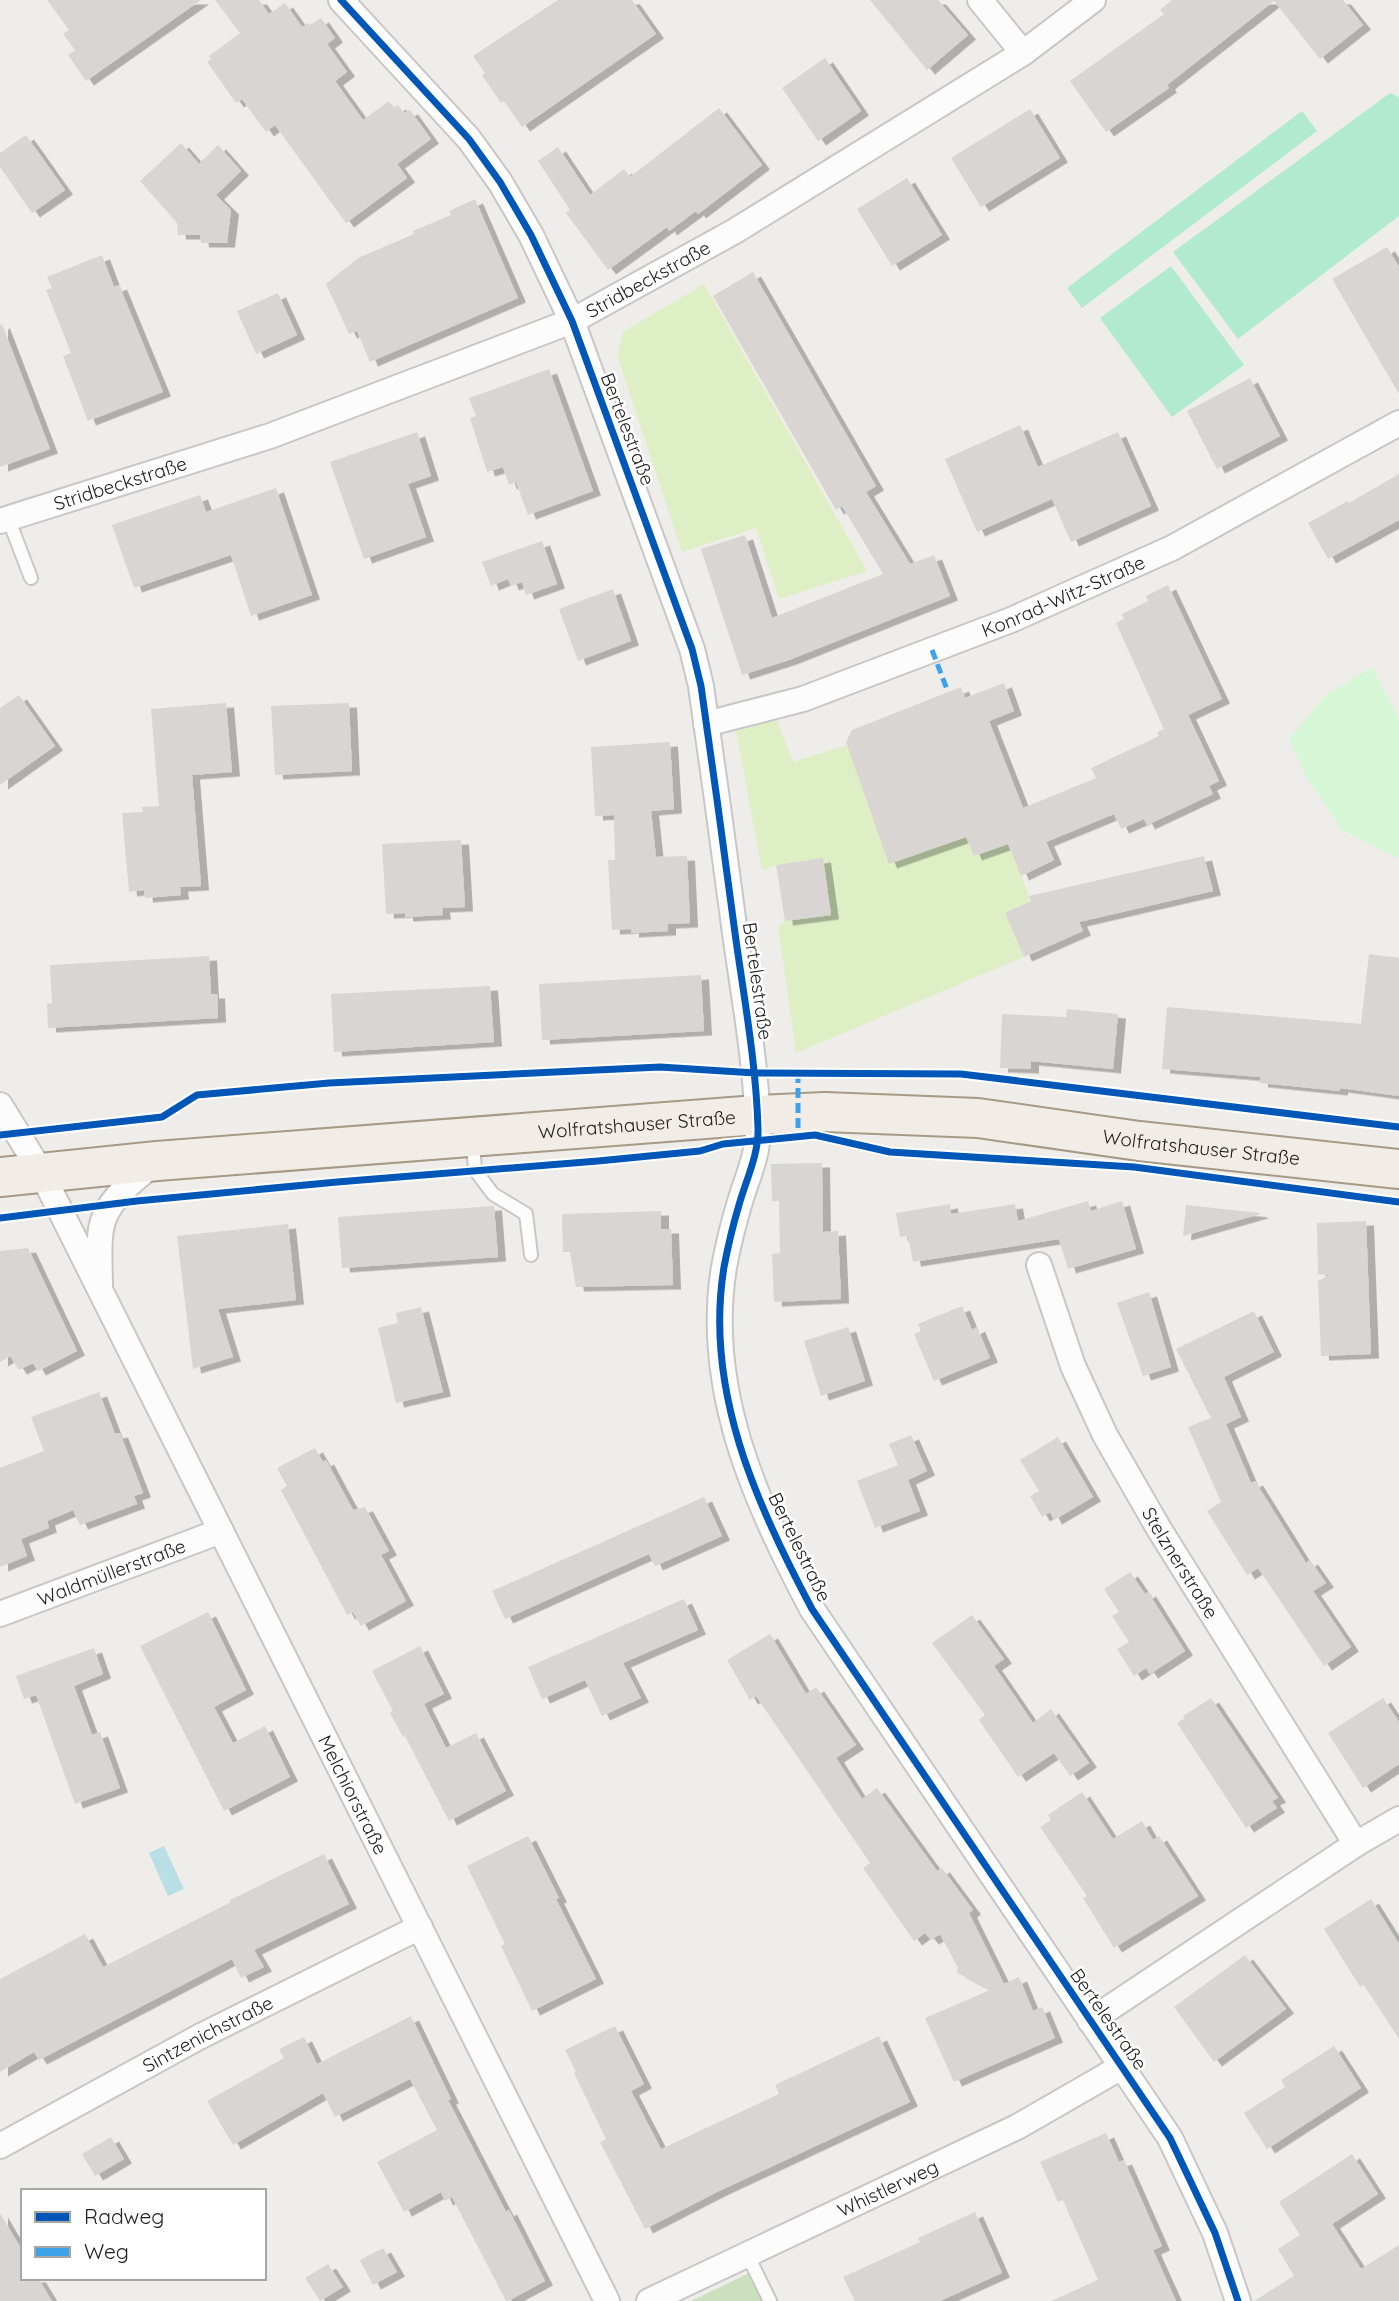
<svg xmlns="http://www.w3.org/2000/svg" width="1399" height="2301" font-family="Quicksand,sans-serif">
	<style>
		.grass { fill: #deefc6 }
		.forest { fill: #cbe0bd }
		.park { fill: #d6f7d5 }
		.pitch { fill: #b1eacf }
		.water { fill: #badee5 }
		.building { fill: #d8d5d2; filter: url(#shadow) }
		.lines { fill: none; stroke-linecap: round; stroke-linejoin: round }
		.lane-casing { stroke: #c8c7c6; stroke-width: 16 }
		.street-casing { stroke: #c8c7c6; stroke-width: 28 }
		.primary-casing { stroke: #a69985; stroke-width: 42 }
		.lane { stroke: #fdfcfc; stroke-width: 12 }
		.street { stroke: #fdfcfc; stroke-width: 24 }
		.primary { stroke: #f2ece6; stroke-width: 38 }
		.quiet { stroke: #3ea2ea; stroke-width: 5; stroke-dasharray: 10 5; stroke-linecap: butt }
		.cycleway-casing { stroke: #fff; stroke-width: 11 }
		.cycleway { stroke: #0057b8; stroke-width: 7 }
		.labels { text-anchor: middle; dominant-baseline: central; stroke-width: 5; stroke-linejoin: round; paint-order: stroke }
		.street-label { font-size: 19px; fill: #212121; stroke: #fff }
	</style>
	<defs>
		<filter id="shadow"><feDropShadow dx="8" dy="4.5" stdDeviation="0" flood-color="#0004"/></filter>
	</defs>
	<rect width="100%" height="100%" fill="#efedea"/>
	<path class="grass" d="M704,284L867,571L779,599L756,528L682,552L617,355L623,332Z
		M775,715L793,762L847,745L966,837L974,856L1008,844L1031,901L1005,913L1024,957L796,1053L778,927L785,921L831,915L823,859L776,865L762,871L735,725Z"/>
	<path class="forest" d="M762,2267L779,2301H691Z"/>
	<path class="park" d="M1372,667L1399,720V859L1342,830L1305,775L1289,739L1326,695Z"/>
	<path class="pitch" d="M1390,93L1399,97V216L1238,339L1173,252Z
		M1302,111L1317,131L1082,308L1067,288Z
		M1171,266L1244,365L1172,417L1100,318Z"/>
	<path class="water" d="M164,1846L184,1889L168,1896L149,1853Z"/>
	<path class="building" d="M47,0H201L86,81L68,55L75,50L63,34L69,30Z
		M215,0H259L269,14L285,3L302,27L309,23L310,25L321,18L335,38L327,44L347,72L335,81L363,120L389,101L394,108L398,105L404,113L410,110L431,139L397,164L407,178L346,223L275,125L266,132L242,99L236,103L207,62L211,59L209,56L240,33Z
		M558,0H632L656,34L522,127L504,101L501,103L482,75L485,73L473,56Z
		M870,0H938L968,35L927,70Z
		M1172,0H1343L1363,25L1320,59L1274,1L1167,85L1169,88L1106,132L1070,81L1164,14L1160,10Z
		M825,58L861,111L818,141L782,88Z
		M719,108L762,165L698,214L696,211L669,231L667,227L608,270L566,213L570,210L538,161L558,147L590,195L624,169L630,177Z
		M1030,109L1060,158L981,207L951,158Z
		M26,135L65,190L32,213L0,167V153Z
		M181,143L199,164L218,145L241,171L216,195L231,210L227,243H201L200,235H178L177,223L140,181Z
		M907,178L942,235L892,266L857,209Z
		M475,199L518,298L370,362L357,331L349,334L326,284L358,258L414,234L413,231L451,215L449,211Z
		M1387,247L1399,267V394L1332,279Z
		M102,255L114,287L119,285L163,392L88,421L63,356L71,353L46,290L52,288L47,277Z
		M753,272L876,486L866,492L910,564L934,555L950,596L789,660L742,675L701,549L745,535L772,618L883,574L842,506L836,510L713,296Z
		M278,293L297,335L256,354L237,311Z
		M2,324L50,449L0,467V325Z
		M549,369L593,491L528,515L516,482L509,485L503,467L487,472L470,418L476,416L469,398Z
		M1250,378L1280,436L1217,469L1187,411Z
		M1020,425L1038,467L1118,432L1151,506L1071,542L1052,499L977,532L945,459Z
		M417,432L431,476L408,484L426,537L364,559L330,462Z
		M1399,474V520L1328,559L1308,523L1348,501L1349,503Z
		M276,488L312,595L251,616L231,555L134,588L112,525L200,495L206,512Z
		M542,541L557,584L526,595L522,582L511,586L508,579L491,586L482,562Z
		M1168,585L1222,699L1188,715L1219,781L1209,786L1213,794L1147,825L1144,819L1121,829L1114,814L1046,842L1054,860L1021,876L1008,844L974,856L966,837L889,864L846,742L852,730L961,687L965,698L1004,683L1014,711L989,721L1023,808L1096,778L1091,768L1159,736L1157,732L1164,729L1116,623L1124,619L1122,614L1148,601L1146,596Z
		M613,589L631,641L578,661L559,609Z
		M19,695L55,746L0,785V708Z
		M226,703L232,772L192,775L201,886L180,887L181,895L145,898L144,890L129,892L122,813L143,812L142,807L159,806L151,709Z
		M349,703L352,771L275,775L271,706Z
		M670,742L674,809L651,811L656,857L687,856L690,923L668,924V931L631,933V929L612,930L608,860H615L614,815L595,816L591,747Z
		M461,840L465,907L442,908L443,915L405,917V913L386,914L382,844Z
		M1204,856L1213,891L1079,922L1083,931L1024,957L1005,913L1031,901L1029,896Z
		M823,858L831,915L785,921L776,865Z
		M1369,954L1399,958V1096L1340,1088V1091L1260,1083V1077L1162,1069L1167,1007L1361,1024Z
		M209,956L211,994H217L218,1018L48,1028L47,1004L52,1003L50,965Z
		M701,975L704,1031L542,1040L539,984Z
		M490,986L494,1042L334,1052L331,994Z
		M1067,1009L1118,1014L1113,1069L1031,1061V1069L1000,1068L1002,1014L1066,1017Z
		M822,1163L823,1232L838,1231L841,1299L774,1302L772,1254L780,1253L779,1201H772L771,1164Z
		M1088,1201L1091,1211L1122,1201L1136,1249L1068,1269L1059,1239L913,1262L908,1236L900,1237L896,1213L950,1204L951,1214L1015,1204L1018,1221Z
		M1186,1205L1260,1213V1214L1183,1236Z
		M494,1206L498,1257L342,1268L338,1217Z
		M661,1211V1229H671L673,1285L576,1287L570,1252H563L562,1214Z
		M1366,1221L1371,1354L1321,1356L1318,1281L1329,1275L1318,1274L1317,1223Z
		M288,1224L296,1300L218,1309L233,1357L193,1369L177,1236Z
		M28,1248L77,1351L38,1371L33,1363L19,1370L10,1356L0,1362V1251Z
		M1149,1292L1171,1367L1143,1376L1117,1303Z
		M962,1306L972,1330L977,1327L990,1358L934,1381L914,1334L921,1331L918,1324Z
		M421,1307L443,1392L396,1403L378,1328L398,1323L396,1313Z
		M1254,1311L1274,1352L1224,1377L1241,1417L1226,1424L1251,1483L1255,1481L1306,1563L1310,1560L1326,1583L1313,1591L1351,1647L1324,1666L1258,1568L1247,1575L1207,1511L1221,1502L1188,1427L1211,1418L1176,1349Z
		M848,1327L865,1381L821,1396L804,1341Z
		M99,1392L115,1434L120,1433L143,1493L134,1496L137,1504L80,1525L73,1510L47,1521L49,1528L21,1539L27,1556L0,1567V1468L44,1451L31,1417Z
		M911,1435L927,1471L908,1480L920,1511L875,1528L857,1481L898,1465L889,1444Z
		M1058,1437L1093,1497L1054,1520L1050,1512L1042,1517L1030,1496L1039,1491L1020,1460Z
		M315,1448L323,1462L326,1460L353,1510L365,1507L389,1551L381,1555L406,1601L361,1626L353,1612L347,1615L281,1490L287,1486L277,1468Z
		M704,1497L722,1536L655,1566L649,1554L505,1619L492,1591Z
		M1130,1572L1145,1594L1148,1592L1185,1651L1150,1674L1146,1668L1134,1676L1117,1649L1129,1642L1112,1616L1119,1612L1104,1589Z
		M684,1599L698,1630L623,1663L641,1698L602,1716L585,1680L542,1699L528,1667Z
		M208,1612L246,1690L214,1707L233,1743L265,1726L290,1777L224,1811L140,1646Z
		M972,1615L1004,1659L994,1666L1033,1723L1051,1709L1089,1763L1070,1776L1054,1753L1018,1777L979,1720L985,1715L932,1643Z
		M770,1634L806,1694L816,1687L856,1745L836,1758L862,1799L877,1788L937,1871L942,1868L973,1910L969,1913L1004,1984L1019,1977L1033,2011L1042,2007L1055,2038L954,2082L925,2018L990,1990L957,1973L958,1968L940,1934L931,1940L925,1933L914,1941L863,1868L870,1863L756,1696L750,1700L727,1660Z
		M420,1646L444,1694L424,1704L446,1748L476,1733L506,1791L449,1821L405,1736L403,1737L390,1713L393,1711L372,1671Z
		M94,1648L103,1674L74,1686L92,1735L100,1732L120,1788L75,1804L36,1695L24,1699L16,1676Z
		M1211,1698L1278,1798L1272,1801L1277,1808L1246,1828L1177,1723L1185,1718L1183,1716Z
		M1383,1698L1399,1722V1764L1363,1788L1328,1733Z
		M1082,1792L1113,1839L1142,1821L1153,1840L1159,1836L1198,1896L1114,1948L1083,1898L1087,1896L1040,1827L1051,1820L1048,1815Z
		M528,1836L559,1898L556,1899L596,1979L532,2011L501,1946L505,1944L467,1866Z
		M324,1854L349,1904L254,1950L264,1967L241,1978L232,1959L39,2060L34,2052L0,2072V1979L85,1934L103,1967L231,1902L230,1900Z
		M1371,1899L1399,1944V2039L1364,1985L1360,1987L1324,1929Z
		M1245,1955L1286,2009L1214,2062L1174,2007Z
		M411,2016L451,2099L448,2100L506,2212L509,2210L545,2281L508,2301H506L452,2197L445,2201L441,2192L404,2212L377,2162L437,2130L410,2079L335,2117L323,2093L233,2145L207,2101L284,2058L279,2049L304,2037L317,2064Z
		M615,2026L644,2084L631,2091L661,2149L779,2094L775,2085L879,2036L910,2102L717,2192L645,2229L600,2142L606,2139L574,2073L576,2072L565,2050Z
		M1334,2046L1361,2088L1267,2149L1244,2113L1285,2087L1281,2080Z
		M1106,2133L1119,2162L1124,2160L1162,2246L1153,2250L1176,2301H1051L1098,2280L1063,2200L1058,2202L1040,2162Z
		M111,2137L124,2159L95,2176L82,2154Z
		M1352,2154L1378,2194L1332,2224L1361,2269L1399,2245V2301H1254L1294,2276L1278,2249L1300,2235L1279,2202Z
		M975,2212L1002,2273L940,2301H855L843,2277L920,2242L918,2238Z
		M0,2213L23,2252V2278H38L52,2301H0Z
		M383,2248L397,2272L373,2285L360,2260Z
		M328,2264L343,2287L320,2301L305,2278Z"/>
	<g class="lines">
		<defs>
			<path id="lane" d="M8,518L31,578
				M473,1141L475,1170L493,1194L526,1214L531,1255
				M747,2254L770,2301"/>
			<g id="street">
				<path d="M341,0L469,139L500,182L531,235L572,321L692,649L701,686C713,768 724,851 735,933C744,998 756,1062 758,1128C759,1154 746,1180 739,1205C733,1225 728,1246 724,1267C704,1389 756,1504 812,1609L1170,2138L1215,2233L1238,2301"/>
				<path d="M980,0L1023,53"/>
				<path id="s1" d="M0,521L270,436L572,321L735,231L1023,53L1093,0"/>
				<path id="s2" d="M706,724L803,699L1011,620L1172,548L1399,423"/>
				<path id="s3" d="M0,1105L41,1172L68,1226L607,2301"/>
				<path id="s4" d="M1039,1265L1073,1366L1105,1435L1159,1529L1356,1844"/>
				<path d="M100,1284C100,1266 98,1247 101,1229C106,1199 135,1179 157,1161"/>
				<path id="s5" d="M0,1614L221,1531"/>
				<path d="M1090,2021L1356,1844L1399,1819"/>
				<path id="s6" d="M0,2146L199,2037L420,1927"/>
				<path id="s7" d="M649,2301L1017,2127L1123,2066"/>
			</g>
			<g id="primary">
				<path id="s8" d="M0,1177L157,1161L757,1115L825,1112L978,1118L1139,1141L1399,1169"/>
			</g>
		</defs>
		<use href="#lane" class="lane-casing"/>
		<use href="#street" class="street-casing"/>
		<use href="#primary" class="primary-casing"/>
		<use href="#lane" class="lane"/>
		<use href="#street" class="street"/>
		<use href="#primary" class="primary"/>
		<path class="quiet" d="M932,650L948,692
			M798,1073V1137"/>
		<defs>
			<path id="cycleway" d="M341,0L469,139L500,182L531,235L572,321L692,649L701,686C713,768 724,851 735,933C744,998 756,1062 758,1128C759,1154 746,1180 739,1205C733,1225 728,1246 724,1267C704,1389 756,1504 812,1609L1170,2138L1215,2233L1238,2301
				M0,1135L162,1117L197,1095L329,1083L660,1067L755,1073L961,1074L1399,1127
				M0,1218L137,1201L337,1182L598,1161L700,1151L723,1144L815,1135L890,1152L1134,1167L1399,1202"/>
		</defs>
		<use href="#cycleway" class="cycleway-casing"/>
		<use href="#cycleway" class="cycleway"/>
	</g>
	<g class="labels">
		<g class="street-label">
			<text stroke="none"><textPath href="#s1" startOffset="693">Stridbeckstraße</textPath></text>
			<text transform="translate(628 429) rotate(69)">Bertelestraße</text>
			<text stroke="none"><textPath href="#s1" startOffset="126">Stridbeckstraße</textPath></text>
			<text stroke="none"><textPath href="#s2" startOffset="380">Konrad-Witz-Straße</textPath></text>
			<text transform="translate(758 981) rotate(82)">Bertelestraße</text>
			<text stroke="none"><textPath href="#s8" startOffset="639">Wolfratshauser Straße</textPath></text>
			<text stroke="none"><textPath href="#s8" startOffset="1206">Wolfratshauser Straße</textPath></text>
			<text transform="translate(800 1547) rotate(64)">Bertelestraße</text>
			<text stroke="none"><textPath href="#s4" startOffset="331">Stelznerstraße</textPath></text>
			<text stroke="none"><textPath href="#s5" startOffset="119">Waldmüllerstraße</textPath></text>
			<text stroke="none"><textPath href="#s3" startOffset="775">Melchiorstraße</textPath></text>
			<text transform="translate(1109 2019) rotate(55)">Bertelestraße</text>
			<text stroke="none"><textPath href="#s6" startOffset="236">Sintzenichstraße</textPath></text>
			<text stroke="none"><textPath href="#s7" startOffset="264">Whistlerweg</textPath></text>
		</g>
	</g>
	<rect x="21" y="2189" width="245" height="91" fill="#ffffff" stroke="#a6a6a6" stroke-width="2"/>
	<rect x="35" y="2212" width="35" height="10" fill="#0057b8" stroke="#a6a6a6" stroke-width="2"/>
	<text x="84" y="2224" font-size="21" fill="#212121">Radweg</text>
	<rect x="35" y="2247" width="35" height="10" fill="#3ea2ea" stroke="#a6a6a6" stroke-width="2"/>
	<text x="84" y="2259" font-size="21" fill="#212121">Weg</text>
</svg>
